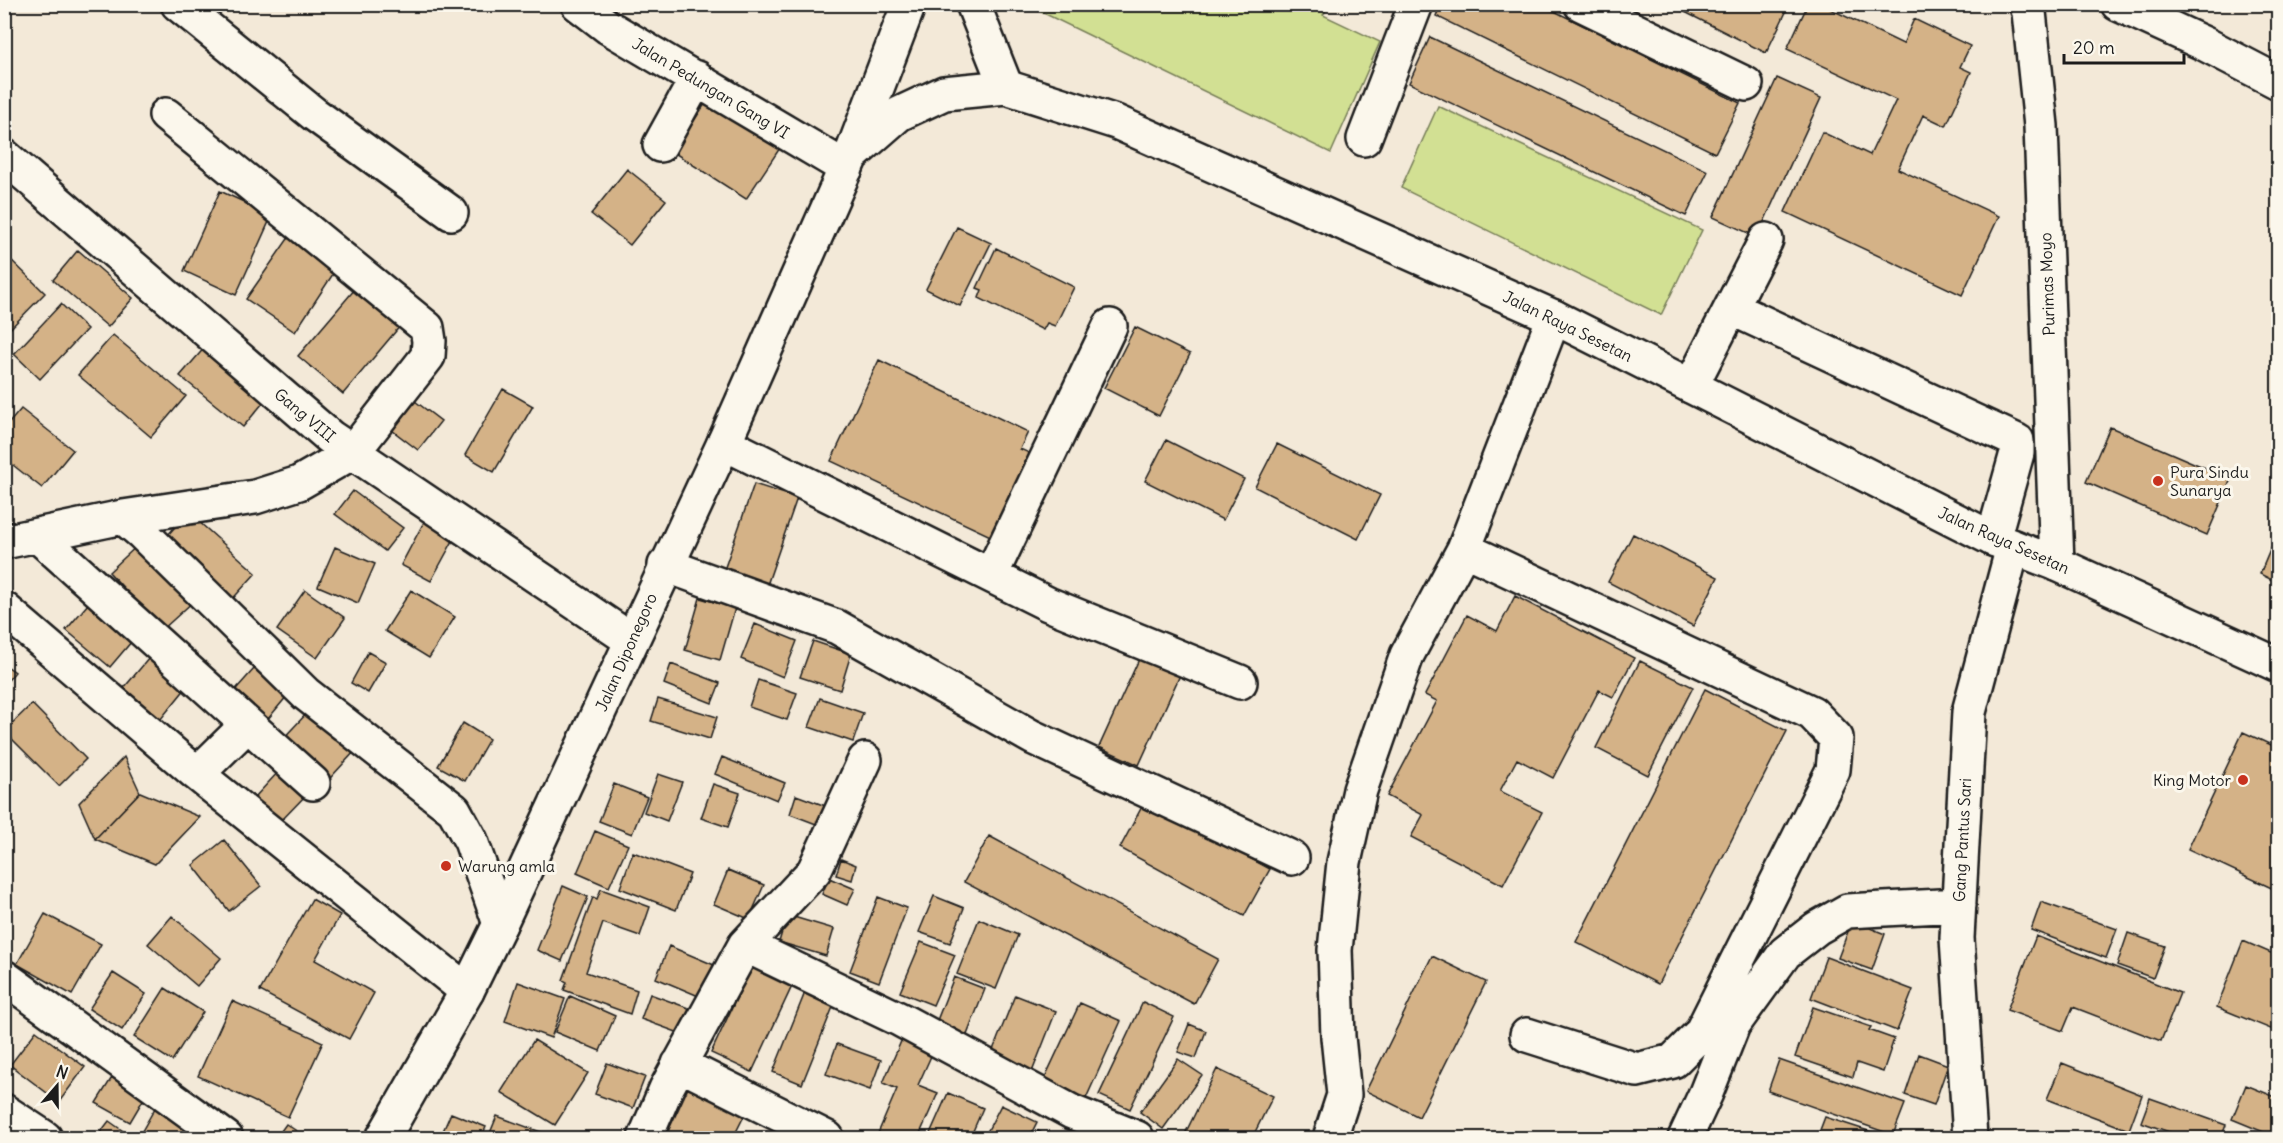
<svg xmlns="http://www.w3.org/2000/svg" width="2283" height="1143" font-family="Delius,sans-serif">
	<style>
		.green { fill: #d2e093; stroke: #777e58; stroke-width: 1.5 }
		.building { fill: #d4b287; stroke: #1c1c1c; stroke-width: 1.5 }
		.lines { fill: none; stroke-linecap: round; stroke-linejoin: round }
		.minor-casing { stroke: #1c1c1c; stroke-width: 38 }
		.major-casing { stroke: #1c1c1c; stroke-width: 38 }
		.minor { stroke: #fbf7ec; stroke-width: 33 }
		.major { stroke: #fbf7ec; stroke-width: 33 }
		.poi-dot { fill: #c8321e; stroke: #fbf7ec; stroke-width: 2 }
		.labels { text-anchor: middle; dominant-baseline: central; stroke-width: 6; stroke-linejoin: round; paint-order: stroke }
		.street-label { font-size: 16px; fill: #1c1c1c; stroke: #fbf7ec }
		.poi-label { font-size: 16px; fill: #1c1c1c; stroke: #fbf7ec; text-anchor: start }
	</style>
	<rect width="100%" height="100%" fill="#f3e9d8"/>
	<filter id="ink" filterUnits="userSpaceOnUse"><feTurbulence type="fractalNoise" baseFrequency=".0167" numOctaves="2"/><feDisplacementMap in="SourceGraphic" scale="12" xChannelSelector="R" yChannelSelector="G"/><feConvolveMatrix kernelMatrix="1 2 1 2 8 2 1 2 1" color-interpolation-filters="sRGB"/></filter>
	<g filter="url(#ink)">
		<path class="green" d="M1027,5H1329L1323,15L1380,42L1331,153Z
			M1438,106L1702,230L1661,315L1401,188Z"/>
		<path class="building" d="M1441,4H1540L1740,103L1715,153L1436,16Z
			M1669,4H1787L1789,6L1766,53Z
			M1808,4H1820L1903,44L1914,19L1970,46L1960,67L1971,72L1946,126L1923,115L1898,169L1999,216L1962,295L1785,212L1822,132L1870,155L1896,100L1787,49Z
			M1430,37L1708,171L1686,216L1409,83Z
			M1777,78L1821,98L1757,237L1713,217Z
			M709,98L782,145L746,199L673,152Z
			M627,169L666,200L630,245L591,214Z
			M220,191L272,215L236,295L184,271Z
			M957,227L991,243L960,306L926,289Z
			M292,233L339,265L295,332L246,299Z
			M996,248L1074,287L1055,326L1047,323L1043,330L979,298L982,290L977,288Z
			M78,250L133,298L108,327L53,280Z
			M6,255L45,293L4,335V257Z
			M361,282L406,319L343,394L298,356Z
			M61,304L87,329L40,379L14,354Z
			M1135,327L1190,354L1159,416L1104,388Z
			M113,335L186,396L151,437L78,375Z
			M206,346L268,397L243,427L180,376Z
			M879,360L1028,432L1020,449L1040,458L1001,541L831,461Z
			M503,389L533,406L494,472L465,455Z
			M407,395L441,421L418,450L384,424Z
			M21,409L73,450L42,488L4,458V429Z
			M2110,427L2231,479L2207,535L2086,482Z
			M1166,440L1244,479L1223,520L1145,481Z
			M1277,444L1380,495L1358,539L1255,487Z
			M754,484L797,498L767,585L724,570Z
			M353,491L403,528L385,551L335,514Z
			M188,512L256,573L228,604L160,544Z
			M425,520L455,537L431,581L401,565Z
			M2278,531V583L2260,574Z
			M1633,534L1718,577L1693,626L1608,582Z
			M141,542L195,600L162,630L109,572Z
			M335,547L375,564L358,603L318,586Z
			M305,590L345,618L317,658L277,630Z
			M411,590L455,617L429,658L385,631Z
			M1515,596L1634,658L1613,697L1599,690L1553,778L1517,759L1500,791L1542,812L1503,885L1411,837L1423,815L1387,796L1437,701L1425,695L1467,615L1497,631Z
			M700,598L735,608L720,660L685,650Z
			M88,604L132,641L110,667L66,630Z
			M755,624L797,641L783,677L741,659Z
			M813,641L851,654L840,690L800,677Z
			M368,652L386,662L368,693L351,683Z
			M1140,657L1180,675L1139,765L1099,747Z
			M149,658L186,688L160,720L123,689Z
			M1640,661L1693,687L1648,775L1596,748Z
			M4,664L15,672L4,685Z
			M671,664L720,683L712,703L664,684Z
			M254,669L287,696L263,725L229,697Z
			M758,680L797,693L787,720L749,707Z
			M1705,689L1787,731L1658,984L1576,942Z
			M820,698L863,713L853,742L809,727Z
			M658,699L717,717L710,739L651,721Z
			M32,704L86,759L59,786L4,731Z
			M310,710L355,751L322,787L276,746Z
			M463,723L489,739L465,781L438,766Z
			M2243,732L2278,748V891L2188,849Z
			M124,757L140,792L95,839L79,803Z
			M722,757L785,783L777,800L715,774Z
			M280,770L306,795L281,821L255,797Z
			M658,774L682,782L667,821L644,812Z
			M614,784L647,797L632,834L599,821Z
			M713,784L740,793L728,827L701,818Z
			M140,792L200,817L155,864L95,839Z
			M796,795L831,808L824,827L790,814Z
			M1145,801L1270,869L1244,916L1120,848Z
			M595,831L628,845L609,887L577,873Z
			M989,836L1218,959L1194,1004L964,882Z
			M224,840L261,886L229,911L193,865Z
			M633,852L690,874L676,910L620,888Z
			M841,859L856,865L852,880L836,875Z
			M728,870L764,885L749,919L714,904Z
			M829,878L855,889L847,905L822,894Z
			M563,886L588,897L562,961L537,950Z
			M601,889L650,907L640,936L603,923L586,972L637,990L630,1014L564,990L567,982L563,980L593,897L597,899Z
			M934,896L964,908L950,943L919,932Z
			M878,897L907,908L879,982L850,971Z
			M312,899L340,915L315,960L374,993L349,1039L260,991Z
			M2041,902L2117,929L2106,958L2031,930Z
			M45,914L101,944L72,995L17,964Z
			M787,915L834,929L826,956L779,942Z
			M172,916L221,958L197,986L148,944Z
			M979,919L1018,935L996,989L957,974Z
			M1852,921L1885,934L1872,970L1838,958Z
			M2128,933L2165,946L2153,978L2117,965Z
			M2036,936L2180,993L2161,1041L2073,1007L2063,1031L2007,1010Z
			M2243,941L2278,956V1032L2217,1007Z
			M921,942L955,955L933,1005L900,992Z
			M669,946L714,965L701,997L656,978Z
			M1432,956L1486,982L1419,1117L1366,1091Z
			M1826,957L1913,990L1897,1031L1811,998Z
			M752,965L793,984L752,1072L711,1053Z
			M113,973L146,994L122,1030L89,1009Z
			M954,977L985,989L965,1040L934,1028Z
			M518,982L565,999L551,1038L505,1021Z
			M165,988L203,1012L172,1061L134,1037Z
			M806,990L835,1002L802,1084L773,1072Z
			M650,994L691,1009L682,1034L641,1019Z
			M1015,995L1056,1011L1032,1072L991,1055Z
			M570,996L615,1016L600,1051L555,1032Z
			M232,1001L323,1042L288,1117L198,1076Z
			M1143,1002L1174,1017L1130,1109L1099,1095Z
			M1080,1003L1121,1021L1083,1105L1041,1086Z
			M1813,1007L1871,1027L1869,1030L1894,1039L1883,1072L1857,1063L1853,1077L1795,1057Z
			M1189,1024L1206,1031L1196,1058L1178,1052Z
			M36,1031L85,1067L59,1102L10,1065Z
			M905,1032L936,1045L918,1085L938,1093L918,1138H876L897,1089L883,1083Z
			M534,1040L588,1073L555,1125L501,1092Z
			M837,1044L881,1060L870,1090L826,1074Z
			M1919,1054L1948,1065L1934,1105L1905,1095Z
			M1178,1059L1202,1075L1163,1129L1140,1112Z
			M1779,1060L1905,1104L1893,1135L1768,1091Z
			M607,1063L645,1077L633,1108L595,1094Z
			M2062,1063L2142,1095L2129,1130L2047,1099Z
			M1217,1069L1273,1096L1252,1138H1183Z
			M113,1076L146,1095L130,1122L96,1103Z
			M2246,1085L2278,1098V1138L2232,1119Z
			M688,1088L745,1114L733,1138H665Z
			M948,1093L983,1108L970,1138H928Z
			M2150,1098L2226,1125L2221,1138H2186L2141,1122Z
			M1001,1105L1037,1122L1029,1138H984Z
			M155,1108L205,1137L204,1138H155L142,1131Z
			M451,1113L486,1127L481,1138H440Z
			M497,1116L557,1138H488Z
			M1825,1117L1890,1138H1817Z
			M109,1121L133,1138H96Z
			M286,1124L307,1138H276Z
			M1038,1131L1052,1138H1034Z"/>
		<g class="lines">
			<defs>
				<path id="minor" d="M178,4L314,114L451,213
					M578,4L608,27L846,168
					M973,4L1006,87
					M1581,4L1746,84
					M2026,4L2029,12L2041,126L2057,564
					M2118,4L2205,44L2278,82
					M1364,139L1416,4
					M660,145L697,78
					M4,156L330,437L631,640
					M851,156L909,4
					M1731,308L1766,240
					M1691,386L1731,308L2017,441V453L1993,539
					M724,443L1048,604L1240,682
					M123,517L142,533L306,694L454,810L471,841L500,924
					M37,535L313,783
					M4,542L123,517L255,497L299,483L353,452L428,356L429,341L427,328L166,115
					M1464,549L1812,713L1836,738L1833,770L1701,1033L1673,1061L1637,1070L1527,1035
					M665,565L837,627L1032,737L1292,858
					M991,575L1110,326
					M4,609L197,774
					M247,725L197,774L467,991
					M745,945L901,1020L1072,1112L1137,1138
					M4,977L226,1138
					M679,1064L827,1138
					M4,1111L45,1138
					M645,1138L666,1089L745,945L814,871L865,760
					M1330,1138L1344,1095L1338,1037L1335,950L1344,862L1360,790L1407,655L1464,549L1554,317
					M1685,1138L1706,1093L1733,1025L1785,953L1817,928L1847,911L1959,905
					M1970,1138L1957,938L1969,712L2013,547"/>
				<path id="major" d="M383,1138L467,991L500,924L724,443L851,156L899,114L944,93L1006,87L1116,122L1554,317L1993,539L2057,564L2278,665"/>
			</defs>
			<use href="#minor" class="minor-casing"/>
			<use href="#major" class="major-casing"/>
			<use href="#minor" class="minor"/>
			<use href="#major" class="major"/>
		</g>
	</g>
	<g class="poi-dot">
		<circle cx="2158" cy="481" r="6"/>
		<circle cx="2243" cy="780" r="6"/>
		<circle cx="446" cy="866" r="6"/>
	</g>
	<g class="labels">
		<g class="street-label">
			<text transform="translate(711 88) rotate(31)">Jalan Pedungan Gang VI</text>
			<text transform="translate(2047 284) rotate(-92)">Purimas Moyo</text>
			<text transform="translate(1568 326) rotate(26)">Jalan Raya Sesetan</text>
			<text transform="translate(305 415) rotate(40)">Gang VIII</text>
			<text transform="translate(2004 540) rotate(24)">Jalan Raya Sesetan</text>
			<text transform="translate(626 652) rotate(-66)">Jalan Diponegoro</text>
			<text transform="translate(1962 840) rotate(-87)">Gang Pantus Sari</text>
		</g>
		<g class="poi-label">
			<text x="2170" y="472">Pura Sindu<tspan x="2170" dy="18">Sunarya</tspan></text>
			<text x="2231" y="780" text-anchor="end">King Motor</text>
			<text x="458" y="866">Warung amla</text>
		</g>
	</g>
	<rect width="2283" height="1143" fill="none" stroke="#fbf7ec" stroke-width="24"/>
	<rect x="12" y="12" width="2259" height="1119" fill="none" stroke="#1c1c1c" stroke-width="2" filter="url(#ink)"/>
	<g transform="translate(57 1086) rotate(20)" stroke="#fbf7ec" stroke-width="4.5" paint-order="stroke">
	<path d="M0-4.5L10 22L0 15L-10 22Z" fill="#1c1c1c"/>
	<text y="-9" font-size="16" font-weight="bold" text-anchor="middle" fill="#1c1c1c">N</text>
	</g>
	<path d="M2064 54v9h120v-9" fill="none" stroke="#1c1c1c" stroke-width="3"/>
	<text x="2073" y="54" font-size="18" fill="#1c1c1c" stroke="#fbf7ec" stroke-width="4.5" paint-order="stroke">20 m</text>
</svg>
